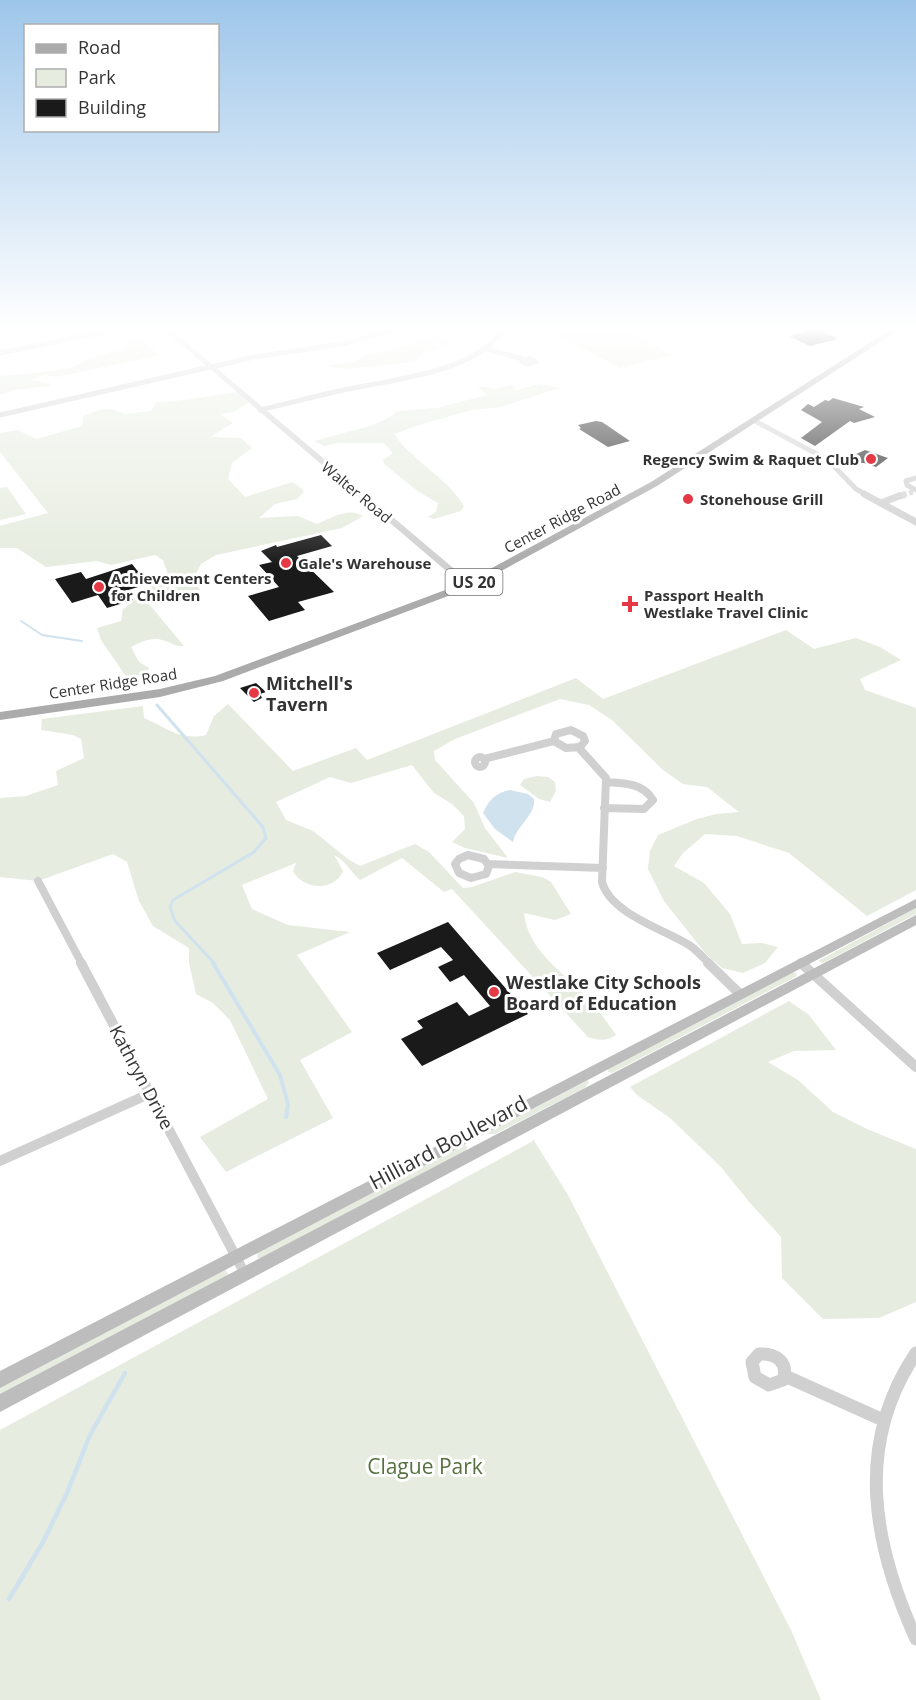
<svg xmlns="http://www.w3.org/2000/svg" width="916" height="1700" font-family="'Open Sans',sans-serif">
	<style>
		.green { fill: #e6ecdf }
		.water { fill: #cfe2ee }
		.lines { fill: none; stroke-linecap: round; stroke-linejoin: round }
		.stream-far3 { stroke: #cfe2ee; stroke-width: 2 }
		.stream-far2 { stroke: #cfe2ee; stroke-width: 3 }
		.stream-far1 { stroke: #cfe2ee; stroke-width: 4 }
		.stream { stroke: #cfe2ee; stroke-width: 4.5 }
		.building { fill: #1a1a1a }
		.minor-tunnel-far1 { stroke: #d6d6d6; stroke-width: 5; stroke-dasharray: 5 2; stroke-linecap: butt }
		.minor-tunnel { stroke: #d6d6d6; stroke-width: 7; stroke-dasharray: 7 3; stroke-linecap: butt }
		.minor-far4 { stroke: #d0d0d0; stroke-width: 5 }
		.minor-far3 { stroke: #d0d0d0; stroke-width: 7 }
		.minor-far2 { stroke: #d0d0d0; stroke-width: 8 }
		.minor-far1 { stroke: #d0d0d0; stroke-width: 10 }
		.minor { stroke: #d0d0d0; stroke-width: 13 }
		.tertiary { fill: #d0d0d0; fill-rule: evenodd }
		.secondary { fill: #bdbdbd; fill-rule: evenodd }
		.primary { fill: #ababab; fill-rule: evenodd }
		.poi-dot { fill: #e63946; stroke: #fff; stroke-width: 2 }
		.labels { text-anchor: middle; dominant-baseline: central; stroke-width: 6; stroke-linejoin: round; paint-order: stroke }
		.far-poi-label { font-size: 15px; font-weight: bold; fill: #333; stroke: #fff; text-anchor: start }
		.far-street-label { font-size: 15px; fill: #333; stroke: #fff }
		.shield { fill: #fff; stroke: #707070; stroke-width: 1.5 }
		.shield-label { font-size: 16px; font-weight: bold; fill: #333 }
		.poi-label { font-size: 18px; font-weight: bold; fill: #333; stroke: #fff; text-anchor: start }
		.street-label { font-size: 18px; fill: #333; stroke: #fff }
		.near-street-label { font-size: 21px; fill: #333; stroke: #fff }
		.near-park-label { font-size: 21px; fill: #56703f; stroke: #fff }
	</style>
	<rect width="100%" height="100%" fill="#fff"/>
	<path class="green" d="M582,328H620L672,355L620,368L556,334Z
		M438,334L448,340L449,344L417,356L419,358L414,362L346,369L324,366L354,362L363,356L398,348Z
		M139,338L160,355L57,377L44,375L31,380L51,384L49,386L14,390L0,395V376C19,374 78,372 89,358L127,348L129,340Z
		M539,384L559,388L501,407L472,410L422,424L394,434C413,462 446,476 464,506L461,511L434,519L428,517L436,512L438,503L419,492L384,464L383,460L393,453L384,443H338L324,446L314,441L370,426L388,418L398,411L437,408L487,395L478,386L496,389L512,385L515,386L513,389L518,390Z
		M238,392L249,402L234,412L220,414L233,423L210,437L241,438L252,448L232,463L228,479L245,497L292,482L301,488L304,492L297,499L275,504L259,518L298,516L317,524C332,518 348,507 363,516L342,528L216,555L201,564L193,579L200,590L149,604L184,646C175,647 173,643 165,641C152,636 142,642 131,647L139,662L149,668L148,672L127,678L101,640L97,628L121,621L123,609C132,604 135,597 141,591C149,584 162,584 171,583L163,560L155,555L111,565L97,561L46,567L17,548H0V526L48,513L0,452V433L18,430L36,439L82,426L83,416L99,410L110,409L125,414L151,411L156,402C184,402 210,395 238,392Z
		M7,487L26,514L0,520V488Z
		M786,630L814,649L856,638L880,647L901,660L860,679L865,690L916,708V890L867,916L789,853L737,836L705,834L683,853L674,866L704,883L730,914L742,944L762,943L778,947L765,963L743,973L722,968L705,953L664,901L648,869L650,851L658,835L697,819L716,814L739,812L707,787L683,784L663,770L612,720L589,705L560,699L455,739L434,751L435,760L474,803L485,828L508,858L465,848L452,842L465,829L464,816L452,804L434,793L412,765L351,783L330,777L276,802L286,820L313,831L348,859L360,866L415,844L429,852L463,888L472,887L515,872L542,877L551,882L571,914L555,920L524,913C528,952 563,971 587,998C598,1009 607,1022 616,1035C606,1041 600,1041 588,1037L452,889L444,892L402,858L360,880C350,871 345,860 334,855L343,871C334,892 303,890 293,871L296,863L242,885L252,909L288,925L350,932L297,955L352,1032L300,1060L333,1118L226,1172L200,1137L268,1099L230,1020L213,1003L196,994L189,963V948L153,926L139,901L127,862L113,854L38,881L0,877V798L26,796L58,785L56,771L84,758L81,739L73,735L41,730L42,719L143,706L144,718C167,728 180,741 206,735L214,716L228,704L293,771L356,748L367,760L576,678L603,699Z
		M537,776L548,777L555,782L556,791L550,802L539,799L520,785L524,779Z
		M916,908V914L823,963L818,961Z
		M792,972L796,973L797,976L612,1073L608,1072V1069Z
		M789,1001L809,1015L836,1050L794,1051L768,1062L798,1080L833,1112L867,1129L916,1149V1302L879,1318L823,1319L782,1278L781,1237L750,1203L721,1167L670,1118L637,1095L630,1087Z
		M588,1080L589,1082L585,1088L495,1134H485Z
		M533,1139L568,1195L791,1630L821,1700H0V1430L533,1141Z
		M463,1145L467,1146L466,1151L261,1258H257L258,1252Z
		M225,1269L229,1275L0,1395V1387Z"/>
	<path class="water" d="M510,790L528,794L534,799C536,815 516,826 513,842L495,829L483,813C489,800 495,793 510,790Z"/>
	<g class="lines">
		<path class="stream-far3" d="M21,621L42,635L82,641"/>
		<path class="stream-far2" d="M157,705L263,827L266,838L254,852L173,900L170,907L175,921L215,964"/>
		<path class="stream-far1" d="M213,963L280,1075L288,1104L286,1117"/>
		<path class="stream" d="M9,1599L43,1542L67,1493L90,1435L125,1373"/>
	</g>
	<path class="building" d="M810,328H826L824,332L838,339L810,346L789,336L809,331Z
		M833,398L864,407L859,409L875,417L854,423L850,421L815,446L801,438L822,422L801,410L808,404L814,407L825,400L829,401Z
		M596,421L602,422L630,441L608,447L579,429L581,428L578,425Z
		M865,450L888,458L876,467L864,463H856L858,460L850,457Z
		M321,535L332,546L297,556L334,592L298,602L305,610L269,621L248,596L279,587L259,565L272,562L261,551L276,545L277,547Z
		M132,564L148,584L125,591L133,600L107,608L98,595L72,603L55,579L81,572L86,579Z
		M256,683L266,692L260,694L262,698L254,702L240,688Z
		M448,922L528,1014L422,1066L401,1039L423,1028L417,1021L457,1002L469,1016L490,1006L464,975L450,982L438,967L453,960L441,947L390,970L377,953Z"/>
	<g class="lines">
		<path class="minor-tunnel-far1" d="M902,495L913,492"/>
		<path class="minor-tunnel" d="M899,496L907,494"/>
		<path class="minor-far4" d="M483,348L523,359
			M0,353L122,328
			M530,358L536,362L527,364L522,361Z
			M260,410C291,403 322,394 354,388C396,379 481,371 503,328
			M0,415L254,357L342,344L400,328
			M755,421L828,460L856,489L867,495
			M916,478L906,481L907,485L916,490"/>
		<path class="minor-far3" d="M864,494L916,522
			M881,503L899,496"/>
		<path class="minor-far2" d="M571,730L583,736L585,741L580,747L566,748L554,741L556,734Z
			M578,747L606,778L602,882C610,913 663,929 689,945C697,950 703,958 710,964
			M475 762a5 5 0 1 1 10 0a5 5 0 1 1-10 0Z
			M484,759L554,741
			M604,808L644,809L653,800C643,783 624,783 606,782
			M468,855L484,859L489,866L486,874L471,878L459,873L455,864L459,859Z
			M488,864L603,868
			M38,881L82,964"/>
		<path class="minor-far1" d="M81,963L245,1274
			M708,963L740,994
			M801,963L916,1067
			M0,1161L151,1093"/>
		<path class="minor" d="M916,1353C854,1445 873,1544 916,1639
			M759,1354C776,1353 789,1362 783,1380L769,1385L755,1377L752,1362Z
			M785,1376L883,1420"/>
		<path class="tertiary" d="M162,328H169L471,583V587H465Z"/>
		<path class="secondary" d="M916,899V908L0,1388V1371Z
			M916,915V925L0,1412V1394Z"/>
		<path class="primary" d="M893,328H902L657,486L472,587L223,681L160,697L0,720V712L160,689L215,676L464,583L651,482Z"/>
	</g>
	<linearGradient id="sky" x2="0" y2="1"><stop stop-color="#9ec6ea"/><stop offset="0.58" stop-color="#fff"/><stop offset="1" stop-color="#fff" stop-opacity="0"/></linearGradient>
	<rect width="916" height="566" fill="url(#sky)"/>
	<g class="poi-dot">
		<circle cx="871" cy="459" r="6"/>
		<circle cx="688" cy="499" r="6"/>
		<circle cx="286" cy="563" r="6"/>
		<circle cx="99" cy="587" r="6"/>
		<path d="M627 595h6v6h6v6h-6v6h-6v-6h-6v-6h6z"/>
		<circle cx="254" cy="693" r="6"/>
		<circle cx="494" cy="992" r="6"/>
	</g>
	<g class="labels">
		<g class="far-poi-label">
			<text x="859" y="459" text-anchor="end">Regency Swim &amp; Raquet Club</text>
			<text x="700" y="499">Stonehouse Grill</text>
			<text x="298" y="563">Gale's Warehouse</text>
			<text x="111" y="578">Achievement Centers<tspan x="111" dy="17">for Children</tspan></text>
			<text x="644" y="595">Passport Health<tspan x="644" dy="17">Westlake Travel Clinic</tspan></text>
		</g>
		<g class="far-street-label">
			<text transform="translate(357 492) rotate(40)">Walter Road</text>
			<text transform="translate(562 518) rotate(-28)">Center Ridge Road</text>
			<text transform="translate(113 683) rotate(-9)">Center Ridge Road</text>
		</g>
		<rect class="shield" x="445.5" y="569" width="57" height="26" rx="4.5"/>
		<g class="shield-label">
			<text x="474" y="582">US 20</text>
		</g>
		<g class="poi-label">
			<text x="266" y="683">Mitchell's<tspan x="266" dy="21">Tavern</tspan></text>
			<text x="506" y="982">Westlake City Schools<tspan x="506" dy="21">Board of Education</tspan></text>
		</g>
		<g class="street-label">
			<text transform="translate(142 1077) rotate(62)">Kathryn Drive</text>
		</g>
		<g class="near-street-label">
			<text transform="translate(448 1142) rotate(-28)">Hilliard Boulevard</text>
		</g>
		<g class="near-park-label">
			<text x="425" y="1466">Clague Park</text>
		</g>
	</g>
	<rect x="24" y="24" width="195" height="108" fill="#ffffff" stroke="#adadad" stroke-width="1.5"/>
	<rect x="36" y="44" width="30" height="9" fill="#ababab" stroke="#adadad" stroke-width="1.5"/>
	<text x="78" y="54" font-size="18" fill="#333333">Road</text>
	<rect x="36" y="69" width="30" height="18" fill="#e6ecdf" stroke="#adadad" stroke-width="1.5"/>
	<text x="78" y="84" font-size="18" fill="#333333">Park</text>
	<rect x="36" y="99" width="30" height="18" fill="#1a1a1a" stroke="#adadad" stroke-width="1.5"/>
	<text x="78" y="114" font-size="18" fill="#333333">Building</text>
</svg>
